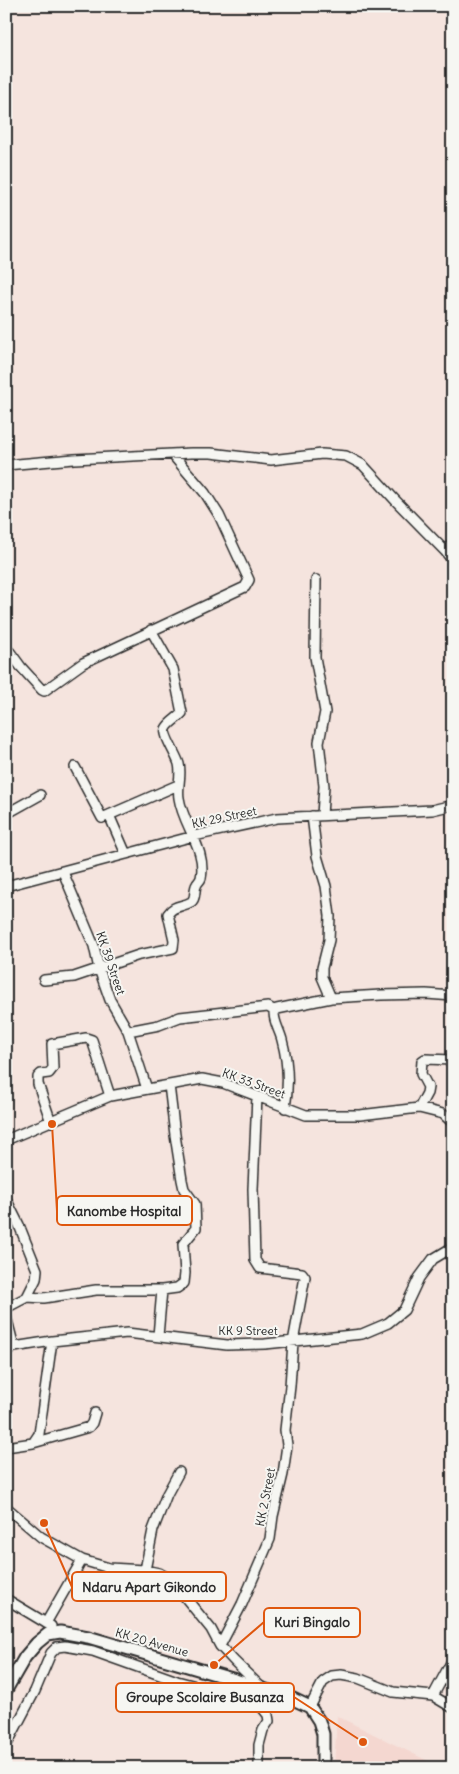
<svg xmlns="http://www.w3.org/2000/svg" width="459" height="1774" font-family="Delius,sans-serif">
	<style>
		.built { fill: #f4d7d0 }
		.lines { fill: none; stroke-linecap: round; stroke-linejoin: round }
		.minor-casing { stroke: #2b2b2b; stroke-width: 12 }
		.major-casing { stroke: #2b2b2b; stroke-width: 15 }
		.minor { stroke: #f6f6f2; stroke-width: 9 }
		.major { stroke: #f6f6f2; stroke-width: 11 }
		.labels { text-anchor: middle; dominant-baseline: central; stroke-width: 4; stroke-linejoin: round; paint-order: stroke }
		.street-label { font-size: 12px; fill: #2b2b2b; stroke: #f6f6f2 }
		.leader { fill: none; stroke: #df570e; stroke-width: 2 }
		.callout-dot { fill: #df570e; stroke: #f6f6f2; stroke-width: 2 }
		.callout { fill: #f6f6f2; stroke: #df570e; stroke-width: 2 }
		.callout-label { font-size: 14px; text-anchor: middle; font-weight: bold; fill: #2b2b2b }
	</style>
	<rect width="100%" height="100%" fill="#f5e4de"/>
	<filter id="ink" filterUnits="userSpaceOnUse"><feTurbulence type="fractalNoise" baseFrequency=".02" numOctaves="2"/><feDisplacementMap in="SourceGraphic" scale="10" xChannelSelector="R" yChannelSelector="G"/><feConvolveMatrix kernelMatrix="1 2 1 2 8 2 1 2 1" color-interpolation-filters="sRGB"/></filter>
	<g filter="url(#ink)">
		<path class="built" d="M337,1716L442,1768H334Z"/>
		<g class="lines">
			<defs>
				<path id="minor" d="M6,465L74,459L191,453H211L271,460L322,454L346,456L363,465L396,501L445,551
					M453,543L445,551L453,561
					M316,580L315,657L325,712L319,742L324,786L322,815
					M6,655L10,652L21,667L42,690L44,691L83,663L245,587L249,580L219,515L205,493L172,454
					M75,767L102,818L109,815
					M6,814L40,795
					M312,816L317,856L326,886L330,916L329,940L322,968V977L331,998
					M126,854L109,815L178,785
					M63,872L94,946L99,969L110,1000L128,1031L147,1089
					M6,886L194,836L277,818L432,810L453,805
					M44,980L74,977L139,955L173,948L174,940L168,914C173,905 183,907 191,902C197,898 193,890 197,884C198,882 200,881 201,878C207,849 183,826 179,798C177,786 182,775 179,764C177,756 163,735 166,729C168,723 178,718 182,713L173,669L151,630
					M128,1031L159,1025L180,1017L268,1007L275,1011
					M285,1108C289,1085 288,1062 282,1040C280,1031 274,1023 274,1013L277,1009L331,998L381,995L426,994L453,996
					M419,1108L427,1093L428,1087L421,1074L422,1061L425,1059L453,1060
					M51,1122L38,1084V1077L41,1074L49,1073L53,1068L52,1044L86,1038L92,1040L110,1096
					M6,1140L110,1096L202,1079L223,1083L306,1115H360L419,1108L443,1114L453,1123
					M6,1199L19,1225L37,1270L36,1279L27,1297L6,1308
					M162,1290L177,1288L184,1283L185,1273L183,1244L196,1228L195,1204L184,1189L182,1180L175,1135L169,1085
					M27,1297L44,1298L96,1290H162L158,1336
					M6,1316L14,1347
					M6,1352L14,1347L52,1341L127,1333L227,1345L265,1344L362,1334L388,1323L404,1310L419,1278L433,1259L453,1247
					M33,1443L89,1427L92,1423L95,1413
					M6,1447L33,1443L39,1434L52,1341
					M6,1507L41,1537L82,1560L109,1568L145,1570L159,1573L171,1580L211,1629L220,1646L235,1662L262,1688
					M145,1570L153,1530L167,1494L179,1472
					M6,1599L51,1626
					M46,1623L82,1560
					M220,1646L242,1604L270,1539L273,1516L283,1474L287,1445L285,1430L290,1386L293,1342L305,1277L302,1273L260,1268L255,1260L253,1189L257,1096
					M433,1696L453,1659
					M310,1707L323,1682L332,1676L341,1675L358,1678L393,1692L433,1696L453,1708
					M6,1746L35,1691L51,1653L57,1647L65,1646L93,1651L177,1681L241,1698L260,1705L268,1715L269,1721L263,1730L259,1745V1768"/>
				<path id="major" d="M6,1690L25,1657L37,1643L48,1634L60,1632L88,1637L232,1679L291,1698L310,1707L319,1721L323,1734V1768"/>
			</defs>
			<use href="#minor" class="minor-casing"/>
			<use href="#major" class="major-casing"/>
			<use href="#minor" class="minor"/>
			<use href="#major" class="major"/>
		</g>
	</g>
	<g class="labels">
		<g class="street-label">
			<text transform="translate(224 817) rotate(-12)">KK 29 Street</text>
			<text transform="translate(111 963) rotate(71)">KK 39 Street</text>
			<text transform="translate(254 1083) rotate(20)">KK 33 Street</text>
			<text x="248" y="1330">KK 9 Street</text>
			<text transform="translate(265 1497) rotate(-79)">KK 2 Street</text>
			<text transform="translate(152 1642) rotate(16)">KK 20 Avenue</text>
		</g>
	</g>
	<path class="leader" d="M52 1124L57 1211M44 1523L72 1587M214 1665L264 1622M363 1742L294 1697"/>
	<g class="callout-dot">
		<circle cx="52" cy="1124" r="5"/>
		<circle cx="44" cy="1523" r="5"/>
		<circle cx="214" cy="1665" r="5"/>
		<circle cx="363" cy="1742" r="5"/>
	</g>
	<g class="callout">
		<rect x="57" y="1196" width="135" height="29" rx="5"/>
		<rect x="72" y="1572" width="154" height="29" rx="5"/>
		<rect x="264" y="1608" width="96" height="29" rx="5"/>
		<rect x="116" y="1683" width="178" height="29" rx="5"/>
	</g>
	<g class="callout-label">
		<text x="124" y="1216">Kanombe Hospital</text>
		<text x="149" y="1592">Ndaru Apart Gikondo</text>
		<text x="312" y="1627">Kuri Bingalo</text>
		<text x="205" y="1702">Groupe Scolaire Busanza</text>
	</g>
	<rect width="459" height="1774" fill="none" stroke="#f6f6f2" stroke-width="25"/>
	<rect x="12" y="12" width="434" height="1749" fill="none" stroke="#2b2b2b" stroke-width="2" filter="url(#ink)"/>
</svg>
